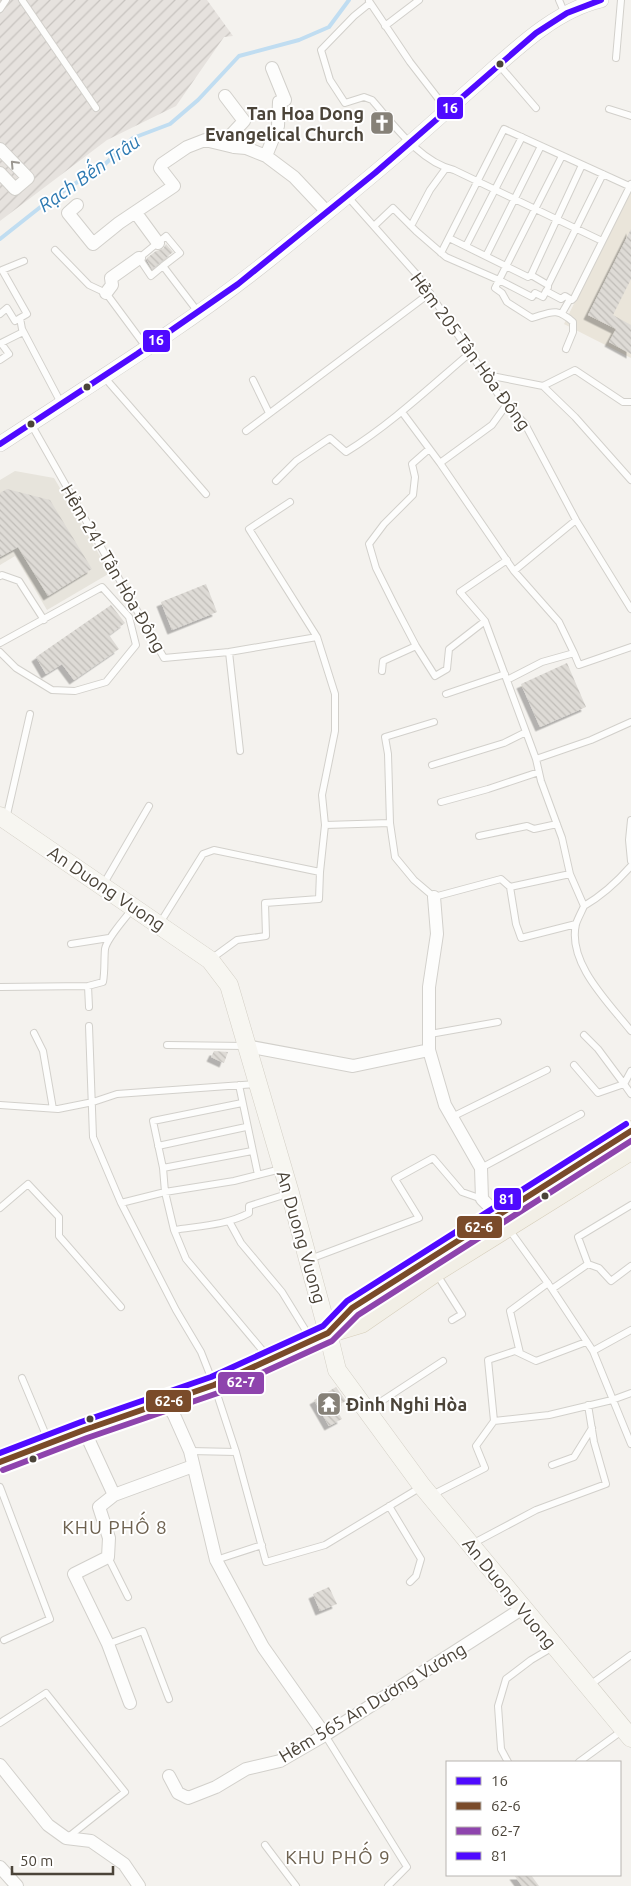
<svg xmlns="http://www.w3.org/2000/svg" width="631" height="1886" font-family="Ubuntu,sans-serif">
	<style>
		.residential { fill: #e7e4dc }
		.industrial { fill: url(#industrial-furrows) }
		.education { fill: #eae5da }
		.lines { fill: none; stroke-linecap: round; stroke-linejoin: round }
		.stream { stroke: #c0ddf1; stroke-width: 4 }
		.building { fill: url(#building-back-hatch); filter: url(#shadow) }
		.service-casing { stroke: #d2d0cb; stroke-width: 8 }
		.minor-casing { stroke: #d2d0cb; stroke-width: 14 }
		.tertiary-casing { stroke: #d2d0cb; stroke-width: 16 }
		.secondary-casing { stroke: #d3cfc5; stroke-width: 19 }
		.primary-casing { stroke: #d6cebb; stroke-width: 21 }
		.service { stroke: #fdfdfc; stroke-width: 6 }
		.minor { stroke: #fdfdfc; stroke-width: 12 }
		.tertiary { stroke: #fdfdfc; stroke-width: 15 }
		.secondary { stroke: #f7f6f1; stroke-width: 18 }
		.primary { stroke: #f2efe6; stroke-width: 20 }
		.bus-1-casing { stroke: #fff; stroke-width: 10 }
		.bus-2-casing { stroke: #fff; stroke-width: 10 }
		.bus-3-casing { stroke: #fff; stroke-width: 10 }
		.bus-4-casing { stroke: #fff; stroke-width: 10 }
		.bus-1 { stroke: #4f0aff; stroke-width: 6 }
		.bus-2 { stroke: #7a4b2a; stroke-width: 6 }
		.bus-3 { stroke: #8e44ad; stroke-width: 6 }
		.bus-4 { stroke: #4f0aff; stroke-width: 6 }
		.oneway { stroke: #9b9791 }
		.bus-dot { fill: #4b4439; stroke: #fff; stroke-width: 2 }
		.labels { text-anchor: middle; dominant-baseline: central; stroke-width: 4; stroke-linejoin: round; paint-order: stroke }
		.poi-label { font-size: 18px; font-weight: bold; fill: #4b4439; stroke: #fff; text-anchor: end }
		.street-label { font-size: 18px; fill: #4b4439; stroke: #fff }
		.water-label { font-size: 19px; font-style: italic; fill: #2e7ab2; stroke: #fff }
		.neighbourhood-label { font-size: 19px; letter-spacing: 1px; fill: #6e6250; stroke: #fff }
		.line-badge { stroke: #fff; stroke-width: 2 }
		.badge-label { font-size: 14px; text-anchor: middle; font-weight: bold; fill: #fff }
	</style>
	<defs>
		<pattern id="industrial-furrows" width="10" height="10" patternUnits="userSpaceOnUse" patternTransform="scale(1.25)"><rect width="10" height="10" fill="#e6e2de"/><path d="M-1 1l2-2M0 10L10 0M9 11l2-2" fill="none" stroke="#c7c3bf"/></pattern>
		<pattern id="building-back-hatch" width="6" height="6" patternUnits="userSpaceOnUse" patternTransform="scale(1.25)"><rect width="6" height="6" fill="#dedbd6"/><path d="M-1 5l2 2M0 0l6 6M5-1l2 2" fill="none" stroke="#c0bdb8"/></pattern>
		<filter id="shadow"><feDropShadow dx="-4.5" dy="4.5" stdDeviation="0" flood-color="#0004"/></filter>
	</defs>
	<rect width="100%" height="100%" fill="#f4f2ee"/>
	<path class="residential" d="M15,471L54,478L110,573L47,610L15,556L0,565V480Z"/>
	<path class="industrial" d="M0,0H207L233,36L224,37L176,106L107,140L0,221Z"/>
	<path class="education" d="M631,188V358L564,324Z"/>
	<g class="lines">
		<path class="stream" d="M0,239L48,201L104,165L133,138L170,124L198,100L239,56L299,40L329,27L349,0"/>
	</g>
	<path class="building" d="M631,229V279L613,315L631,325V354L609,342L616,329L588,315Z
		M166,244L173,252L152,269L147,260V258L156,251L163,249Z
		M7,489L50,500L92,569L48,596L18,547L0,557V493Z
		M206,584L217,612L172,630L161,602Z
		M111,605L125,623L109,635L119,649L74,680L62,664L46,674L36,657Z
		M567,663L586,707L540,727L521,684Z
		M214,1051L228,1052L224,1063L211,1057Z
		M336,1387L346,1401L335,1407L342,1419L329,1426L314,1400Z
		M329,1587L337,1604L320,1611L313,1594Z
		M514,1875H531L539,1886H522Z"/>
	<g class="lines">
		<defs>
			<path id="service" d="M22,0L96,108
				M559,0L565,14
				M369,1L410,62L447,110
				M370,3L354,16L321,50L330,80L345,103L364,97L372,100C394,125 420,162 454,170L602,241
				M0,9L6,0
				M385,26L419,0
				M616,58L621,0
				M499,65L536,108
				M609,109L631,116
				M562,156L495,288L502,293L507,302L532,318C552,312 556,307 573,322V332L566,349
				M348,197L418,276L498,394L525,424L576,520L631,609
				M374,226L393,208L416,231L446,257L501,281L532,297L535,293L543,297L546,291L561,299L565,296L570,299
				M411,226L430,190L446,168
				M449,238L528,277L531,275L548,285V287
				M466,246L522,137
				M55,250L89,285L106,293L146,347
				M441,253L504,129L629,186
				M486,256L541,146
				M163,266L151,276L139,258L166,236L180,253L163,266L198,312
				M531,275L582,165
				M548,285L603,174
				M570,299L572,300L574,298L631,184
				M562,313L570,299
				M0,314L7,308L15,321L27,314L2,270L24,261
				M20,318L22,329L61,403
				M0,360L9,354L1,343L23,332
				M487,375L543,386L575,417L631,480
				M105,378L206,494
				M253,380L269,413
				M543,386L575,370L623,402H631
				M402,412L440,463L514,571L559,622L574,653L542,662L507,680
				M31,424L164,658L229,652L317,637
				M246,431L430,293
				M429,449L412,464L415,477L413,495L384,524L369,544L376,568L395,606L416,646L435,676L447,669L449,649L485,621
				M440,463L492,425L507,404
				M276,481L296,461L330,438L346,452C391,424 430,387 470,353
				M507,560L460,592L485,621L536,759L541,781L562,838L570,874L584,906C582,911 578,918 576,924C567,963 609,1003 631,1031
				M514,571L576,520
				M0,576L2,575L19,581L44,620
				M0,643L102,587L129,617L136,645L106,682L75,691L52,690L16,668L0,652
				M229,652L240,751
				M574,653L579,665L631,647
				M382,671L383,661L416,646
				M446,694L505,674
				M434,722L385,737L388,754L390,823L395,857L414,880L434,897L501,879L510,887L516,924L521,938L576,924
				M536,759L591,740L631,722
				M432,765L504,743L526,732
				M441,802L488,789L539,772
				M6,819L30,714
				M631,820L629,840L631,861
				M325,825L390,823
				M479,836L527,826L534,829L557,824
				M103,885L149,806
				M510,887L570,874
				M584,906C603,895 617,882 631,866
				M160,923L203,854L214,850L320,872
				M71,944L109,938
				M211,959L237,940L266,936L265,903L319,899L320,872L325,825L322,795L335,731V694L317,637L249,529L290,502
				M88,986L89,1007
				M0,987L88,986L103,982C105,971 104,960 105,949C107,938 125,919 132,909
				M89,1026L93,1137L121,1203L176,1310L201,1352L214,1385L236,1452L266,1562L325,1545L421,1487
				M34,1033L43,1051L53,1109
				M430,1034L498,1022
				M167,1045L245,1046
				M574,1065L598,1093L624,1084L598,1049L584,1035
				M631,1071L624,1084L631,1094
				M239,1085L258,1175
				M242,1103L153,1121L163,1168L165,1192L174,1230L186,1259L268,1357
				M0,1105L58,1109L93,1102L117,1094L257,1084
				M452,1117L547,1070
				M158,1146L246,1127
				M163,1168L252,1151
				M481,1168L581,1114
				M121,1203L165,1192L234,1181L281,1169
				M0,1208L28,1184L59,1217V1236L121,1307
				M229,1221L241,1243L282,1292L311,1339
				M508,1228L552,1289L593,1351L631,1444
				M174,1230C199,1226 227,1225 249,1213V1206L290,1193
				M310,1259L419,1218L395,1179L433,1158L462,1192L482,1199
				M588,1264L578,1237L631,1205
				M436,1273L462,1314L452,1320
				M552,1289L588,1264L599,1268L611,1281L631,1266
				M593,1351L631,1330
				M520,1353L510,1311L548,1283
				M22,1378L48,1440
				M368,1410L443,1361
				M494,1421L488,1360L515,1351L536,1361L586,1342
				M494,1421L549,1415L612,1400L631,1393
				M190,1451L236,1452
				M552,1465L574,1457L592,1428
				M0,1487L50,1619L4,1640
				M432,1495L485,1468L476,1446L494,1421
				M389,1506L421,1559L416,1576L410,1582
				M472,1544L536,1510L606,1484L594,1442L588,1405
				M108,1557L128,1597
				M216,1560L262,1545
				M108,1644L143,1631L169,1699
				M590,1685L631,1655
				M0,1723L46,1693L125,1792L67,1838
				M325,1735L407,1867L388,1886
				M508,1762L501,1749L498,1706L506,1679L531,1660L553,1647
				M579,1762L623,1730
				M265,1845L296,1886"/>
			<path id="minor" d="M225,96L244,121L230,136L234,147
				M0,149L28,178L15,189L0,173
				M266,156L278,126L279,102L285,100L272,68
				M77,205L68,213L93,244L119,223L174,186L160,168L162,164L187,147L205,140L234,147L246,148L266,156L294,177L327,212
				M136,213L158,243
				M106,293L112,285L111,278L139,258
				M434,897L437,934L429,987V1050L445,1105L481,1168L482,1199L502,1219
				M246,1046L353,1066L429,1050
				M165,1401L174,1415L190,1451L216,1560L263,1647L325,1735
				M84,1430L114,1495L99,1507L109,1538L108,1557L74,1574L108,1644L130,1703
				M114,1495L193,1466
				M0,1765L48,1825L66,1838L91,1841L124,1864L139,1886
				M169,1776L178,1793L188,1798L216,1787L246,1769L280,1761L325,1735L523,1608
				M0,1867L17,1886"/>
			<path id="tertiary" d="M0,444C91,384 185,327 270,259C317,221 364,183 410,143C433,123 456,102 480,81C515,50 554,11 601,0"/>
			<path id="secondary" d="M0,816L210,960L229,985L290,1193L328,1333L337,1370L422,1486L631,1738"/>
			<path id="primary" d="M330,1331L352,1308L631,1131
				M0,1462L84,1430L214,1385L328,1333L361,1323L435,1272L631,1150"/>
		</defs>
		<use href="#service" class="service-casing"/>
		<use href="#minor" class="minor-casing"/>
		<use href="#tertiary" class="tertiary-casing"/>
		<use href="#secondary" class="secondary-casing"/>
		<use href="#primary" class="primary-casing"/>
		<use href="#service" class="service"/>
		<use href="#minor" class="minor"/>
		<use href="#tertiary" class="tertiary"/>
		<use href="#secondary" class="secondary"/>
		<use href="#primary" class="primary"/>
		<defs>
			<path id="bus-1" d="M0,444L137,354L238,284L375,173L536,33L567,13L601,0"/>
			<path id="bus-2" d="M0,1462L84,1430L214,1385L328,1333L352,1308L631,1131"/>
			<path id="bus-3" d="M3,1470L87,1438L218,1393L332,1341L358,1315L631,1141"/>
			<path id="bus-4" d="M0,1453L81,1422L211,1377L323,1326L347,1301L626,1124"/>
		</defs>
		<use href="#bus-1" class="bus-1-casing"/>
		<use href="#bus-2" class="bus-2-casing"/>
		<use href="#bus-3" class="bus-3-casing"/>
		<use href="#bus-4" class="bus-4-casing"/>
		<use href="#bus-1" class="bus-1"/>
		<use href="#bus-2" class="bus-2"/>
		<use href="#bus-3" class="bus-3"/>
		<use href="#bus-4" class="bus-4"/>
	</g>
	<defs><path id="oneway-chevron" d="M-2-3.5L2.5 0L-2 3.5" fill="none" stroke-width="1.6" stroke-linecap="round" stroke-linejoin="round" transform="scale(1.25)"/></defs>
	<use class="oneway" href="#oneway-chevron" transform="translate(14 164) rotate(-133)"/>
	<defs>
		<symbol id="church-square" viewBox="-11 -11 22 22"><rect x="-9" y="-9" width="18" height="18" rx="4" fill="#868178" stroke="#fff"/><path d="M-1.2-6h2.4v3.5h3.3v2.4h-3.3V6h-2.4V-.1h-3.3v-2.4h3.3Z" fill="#fff"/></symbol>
		<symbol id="temple-square" viewBox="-11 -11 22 22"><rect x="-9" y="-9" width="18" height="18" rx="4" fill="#868178" stroke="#fff"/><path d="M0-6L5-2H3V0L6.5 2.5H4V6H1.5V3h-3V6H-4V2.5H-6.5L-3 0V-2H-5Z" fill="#fff"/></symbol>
	</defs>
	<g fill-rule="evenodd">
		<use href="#church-square" x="368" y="109" width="28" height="28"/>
		<use href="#temple-square" x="315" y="1390" width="28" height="28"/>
	</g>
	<g class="bus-dot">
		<circle cx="500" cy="64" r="4.5"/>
		<circle cx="87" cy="387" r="4.5"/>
		<circle cx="31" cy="424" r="4.5"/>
		<circle cx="545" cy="1196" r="4.5"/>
		<circle cx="90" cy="1419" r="4.5"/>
		<circle cx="33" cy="1459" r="4.5"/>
	</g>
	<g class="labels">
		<g class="poi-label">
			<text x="364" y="113">Tan Hoa Dong<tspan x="364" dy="21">Evangelical Church</tspan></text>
			<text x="346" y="1404" text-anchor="start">Đình Nghi Hòa</text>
		</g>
		<g class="street-label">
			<text transform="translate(471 351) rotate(54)">Hẻm 205 Tân Hòa Đông</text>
			<text transform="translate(114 568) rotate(60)">Hẻm 241 Tân Hòa Đông</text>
			<text transform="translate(107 888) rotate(34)">An Duong Vuong</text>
			<text transform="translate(302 1237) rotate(74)">An Duong Vuong</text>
			<text transform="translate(510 1593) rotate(51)">An Duong Vuong</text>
			<text transform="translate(372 1702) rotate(-31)">Hẻm 565 An Dương Vương</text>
		</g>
		<g class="water-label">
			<text transform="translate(89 173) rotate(-35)">Rạch Bến Trâu</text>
		</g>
		<g class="neighbourhood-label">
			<text x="115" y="1527">KHU PHỐ 8</text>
			<text x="338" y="1857">KHU PHỐ 9</text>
		</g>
	</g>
	<g class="line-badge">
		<rect x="436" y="96" width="28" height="24" rx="5" fill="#4f0aff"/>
		<rect x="142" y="329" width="29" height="24" rx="5" fill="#4f0aff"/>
		<rect x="493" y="1187" width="29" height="24" rx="5" fill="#4f0aff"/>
		<rect x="456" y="1215" width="47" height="24" rx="5" fill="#7a4b2a"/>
		<rect x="217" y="1371" width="48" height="24" rx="5" fill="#8e44ad"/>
		<rect x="145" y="1389" width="47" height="24" rx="5" fill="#7a4b2a"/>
	</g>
	<g class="badge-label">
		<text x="450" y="113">16</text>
		<text x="156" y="345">16</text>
		<text x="507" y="1204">81</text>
		<text x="479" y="1232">62-6</text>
		<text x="241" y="1387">62-7</text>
		<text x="169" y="1406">62-6</text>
	</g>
	<rect x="446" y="1761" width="175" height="115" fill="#ffffff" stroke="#b7b4b0"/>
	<rect x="456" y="1777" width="25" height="8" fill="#4f0aff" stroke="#b7b4b0"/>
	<text x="491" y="1786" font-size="15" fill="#4b4439">16</text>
	<rect x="456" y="1802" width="25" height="8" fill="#7a4b2a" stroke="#b7b4b0"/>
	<text x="491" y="1811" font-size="15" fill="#4b4439">62-6</text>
	<rect x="456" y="1827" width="25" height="8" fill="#8e44ad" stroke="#b7b4b0"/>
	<text x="491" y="1836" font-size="15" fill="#4b4439">62-7</text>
	<rect x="456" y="1852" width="25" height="8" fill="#4f0aff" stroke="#b7b4b0"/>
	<text x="491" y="1861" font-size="15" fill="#4b4439">81</text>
	<path d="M12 1866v8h101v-8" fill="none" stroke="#4b4439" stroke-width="2.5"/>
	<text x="20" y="1866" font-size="15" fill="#4b4439" stroke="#ffffff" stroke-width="4" paint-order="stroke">50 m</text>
</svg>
